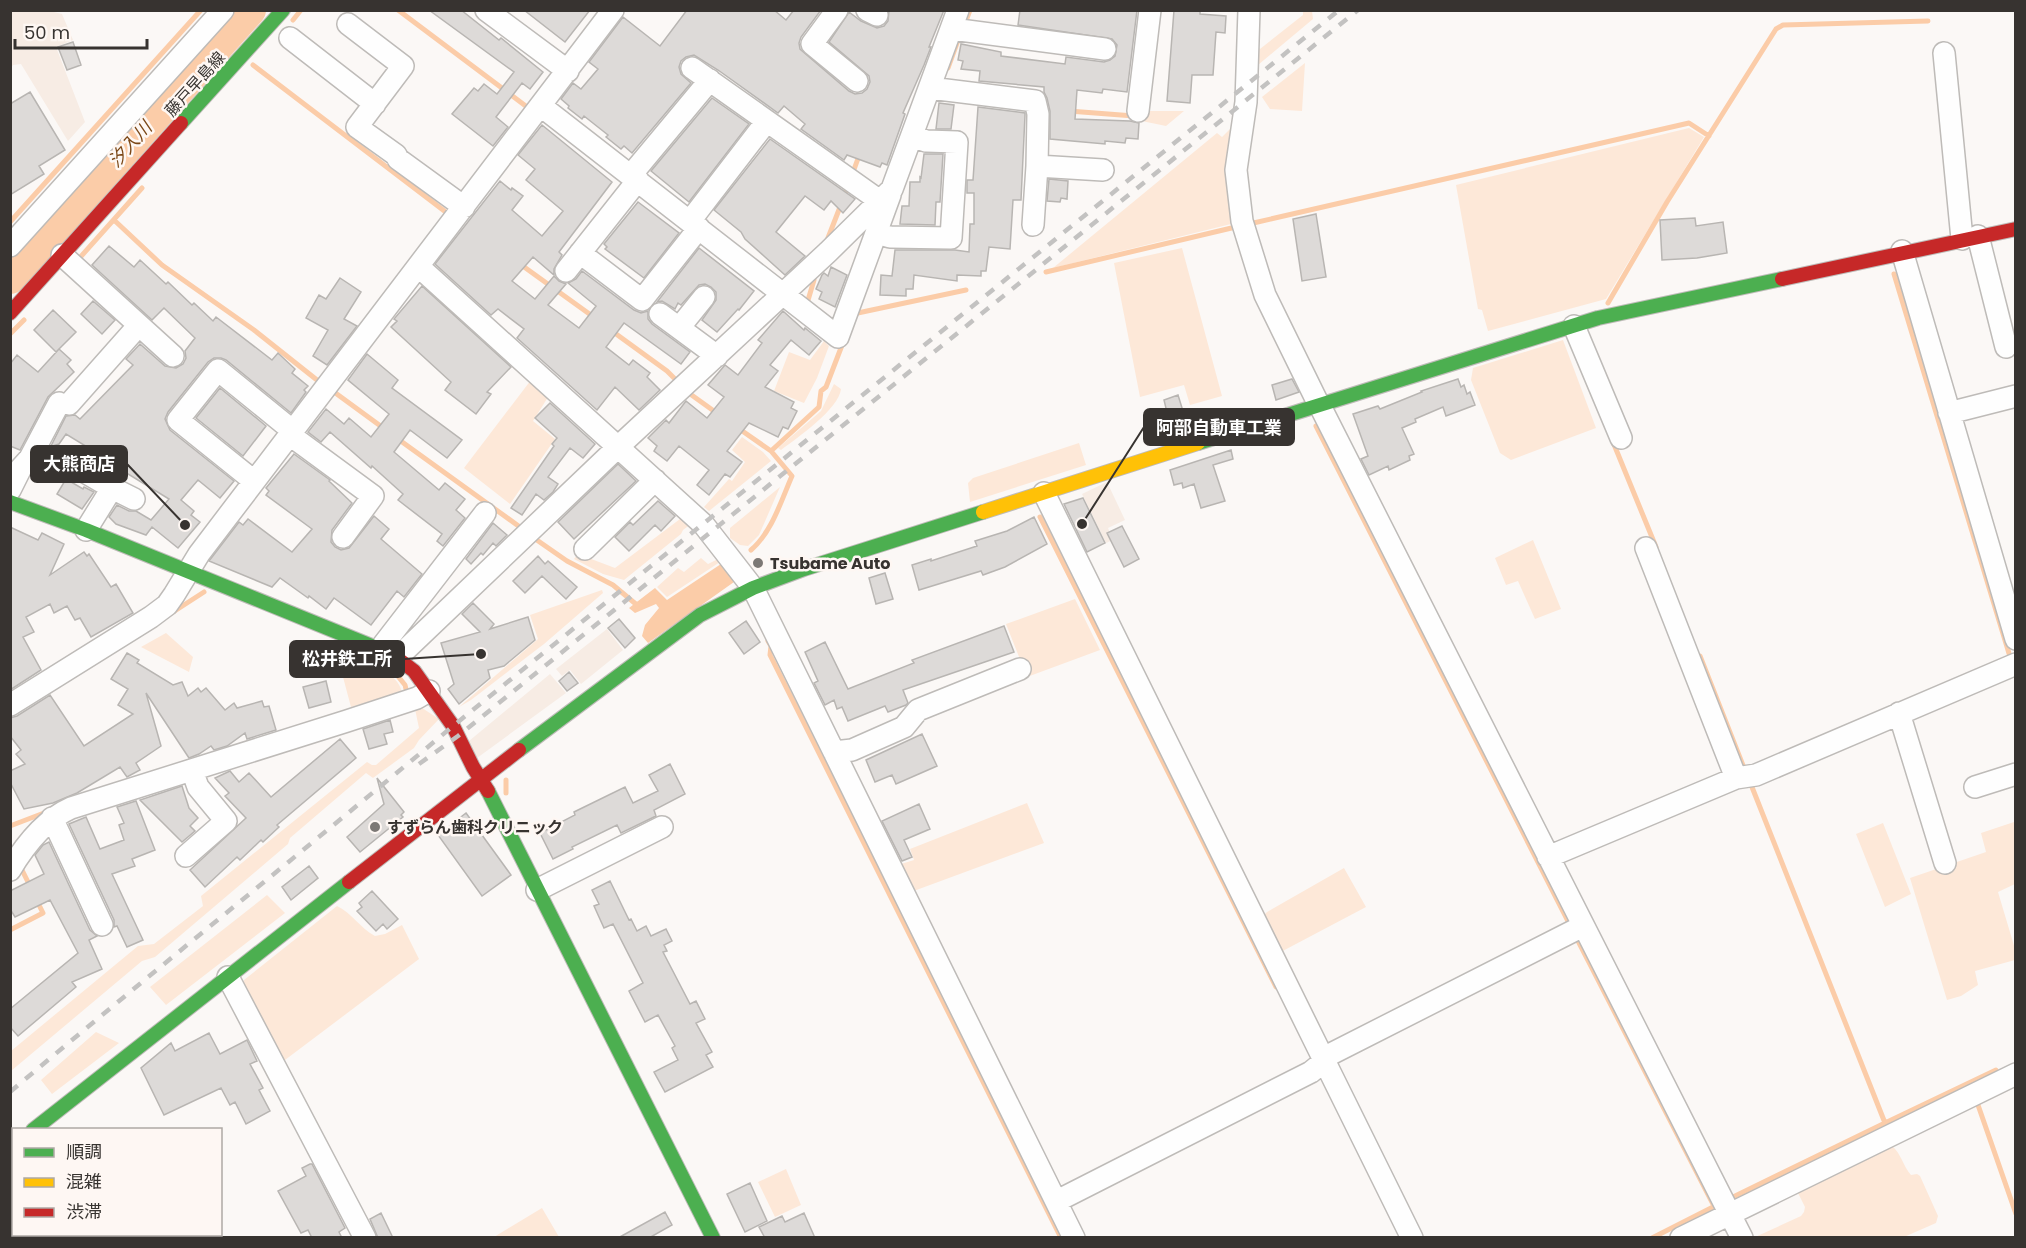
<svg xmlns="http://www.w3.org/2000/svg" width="2026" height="1248" font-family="Poppins,'Noto Sans JP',sans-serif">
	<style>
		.built { fill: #f7ece4 }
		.green { fill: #fde8d8 }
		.water { fill: #fbcca8 }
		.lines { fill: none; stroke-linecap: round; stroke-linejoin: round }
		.stream { stroke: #fbcca8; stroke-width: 5 }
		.river { stroke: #fbcca8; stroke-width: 32 }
		.building { fill: #dddad8; stroke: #b8b5b2; stroke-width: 1.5 }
		.street-casing { stroke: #bebbb8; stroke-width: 24 }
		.fast-casing { stroke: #bebbb8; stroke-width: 16 }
		.slow-casing { stroke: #bebbb8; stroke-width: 16 }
		.jam-casing { stroke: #bebbb8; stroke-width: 16 }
		.street { stroke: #fefefe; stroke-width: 21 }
		.fast { stroke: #4caf50; stroke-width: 14 }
		.slow { stroke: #ffc107; stroke-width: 14 }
		.jam { stroke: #c62828; stroke-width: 14 }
		.rail { stroke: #c3c2c1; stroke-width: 4.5; stroke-dasharray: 10 10; stroke-linecap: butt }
		.poi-dot { fill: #7c7875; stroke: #fef7f3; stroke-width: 2 }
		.labels { text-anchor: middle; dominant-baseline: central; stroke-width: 5; stroke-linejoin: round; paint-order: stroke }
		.street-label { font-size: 16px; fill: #373330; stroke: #fef7f3 }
		.poi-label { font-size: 16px; font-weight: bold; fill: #373330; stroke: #fef7f3; text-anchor: start }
		.water-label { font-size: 18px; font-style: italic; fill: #7b4716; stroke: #fef7f3 }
		.leader { fill: none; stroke: #373330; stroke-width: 2 }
		.callout-dot { fill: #373330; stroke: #fef7f3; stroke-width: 2 }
		.callout { fill: #373330; stroke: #373330; stroke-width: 2 }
		.callout-label { font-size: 18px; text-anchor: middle; font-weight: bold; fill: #fff }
	</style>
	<rect width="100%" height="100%" fill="#fbf8f6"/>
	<path class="built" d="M11,10L50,11L62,14L73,40L56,47L85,122L68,141L21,64L13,65L11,68Z
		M1107,482L1125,520L1108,528L1113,540L1106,543L1082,494Z
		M607,629L623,650L581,684L570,670L562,676L556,669Z
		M550,674L566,693L477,758L469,741Z"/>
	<path class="green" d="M1303,11H1312L1313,19L1258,65L1254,62L1256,44L1260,49L1303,15Z
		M207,38L212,43L11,268V254Z
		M1305,63L1302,111L1270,109L1262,97Z
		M1144,111H1184L1166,126L1137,120Z
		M1232,127L1235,223L1053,268L1217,133L1222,137Z
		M1689,128L1704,137L1606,299L1488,331L1482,310L1478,309L1456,185Z
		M1182,248L1222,396L1190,405L1184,385L1140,397L1114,263Z
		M1563,340L1596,428L1511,460L1500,453L1471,380L1473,368Z
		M824,341L829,346L817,378L804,403L774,391L789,352L810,360Z
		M531,380L550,394L533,421L555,439L510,504L464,468Z
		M834,384L841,389C839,409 797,438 781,450L778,448L821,411Z
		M742,437L763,452L771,461L709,511L704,507L729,479L732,481L745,462L732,450Z
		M1079,443L1086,465L970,502L968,483L973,478Z
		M780,487L759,535L748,546L740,545L730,538V528Z
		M684,516L691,524L683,530L681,534L624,580L603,574L574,559L578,554L615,568Z
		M1533,540L1561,609L1535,619L1518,581L1506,585L1495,558Z
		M701,558L708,564L718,559L720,562L667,597L657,587L678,568L684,572Z
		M602,590L603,593L544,644L471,700L459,707L538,639L530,615Z
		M1075,599L1100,650L1027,677L1006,624Z
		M166,633L193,657L189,672L141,647Z
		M354,661C372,668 397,671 402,692L351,707L343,677Z
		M419,706L439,719L419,740L414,748L373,778L366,773L290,838L288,844L155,957L142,961L11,1071V1051L138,946L154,944L203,906L201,896L367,762L372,765H376L419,728L415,709Z
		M1027,803L1044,843L911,892L898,865L914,860L910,849Z
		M2014,822L2016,824L2015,884L1998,892L2015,949V960L1975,971L1978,985L1961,996L1947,1000L1910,878L1986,852L1981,833Z
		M1883,823L1911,894L1885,907L1856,834Z
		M1344,868L1366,907L1277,954L1263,916L1267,912Z
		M267,895L285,913L166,1005L150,987Z
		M337,906C352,913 360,928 375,936L385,934L402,925L419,959L281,1063L243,986L244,980Z
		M96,1032L119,1043L52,1094L41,1080Z
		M1892,1146C1901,1153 1903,1166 1911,1175L1917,1174L1920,1176L1938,1216L1936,1223L1904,1237L1753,1238L1801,1216L1804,1212L1805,1207L1797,1191Z
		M786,1169L801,1205L775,1217L758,1182Z
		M542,1208L559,1237H494Z"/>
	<path class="water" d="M721,564L734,578V582L648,643L642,636L645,625L659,608L656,604L635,613L629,608L655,588L667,600Z"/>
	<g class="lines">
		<path class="stream" d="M398,10L531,110
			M293,20L301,10
			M964,26L970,10
			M253,65L447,213L446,215
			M948,68L960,35
			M1069,111L1134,116
			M852,175L860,153
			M114,220L162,265L254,330L322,384
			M10,222L201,10
			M1249,224L1689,123L1709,136
			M826,243L849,184
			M76,262L142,188
			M520,264L595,318
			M1046,272L1240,226
			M1894,274L2011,660
			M1608,303L1667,202L1776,29L1783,25L1928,21
			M806,307L814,280
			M853,314L966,290
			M612,331L667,371L680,384
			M10,334L24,320
			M330,389L386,430
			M686,391L718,414
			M1316,426L1571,927
			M738,428L771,451
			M398,439L524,530
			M1613,442L1656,547
			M1040,517L1276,987
			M531,536L567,561L613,585L637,605L641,603
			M751,550C772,532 781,501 792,476L771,451L819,407L821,391L826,387L844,340
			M170,614L204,592
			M768,641L771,646L770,655L1061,1238
			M1700,656L1746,773
			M397,675L405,685L407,693L405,694
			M506,780V793
			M1750,782L1885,1123L1996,1070
			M10,826L44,813
			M19,864L31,888
			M10,930L43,913L36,899
			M1575,935L1714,1206
			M1978,1105L2016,1214
			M1729,1199L1885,1123
			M1652,1238L1715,1206"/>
		<path class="river" d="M10,278L250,10"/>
	</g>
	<path class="building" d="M429,10H461L499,40L501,38L543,72L530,89L522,83L496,117L508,127L493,146L452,114L474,88L478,91L484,84L497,94L514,72Z
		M524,10H590L565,42Z
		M687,10H774L786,20L794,10H821L801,37L799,43L800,49L849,91L855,94L862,93L867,89L870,82L869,76L829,42L849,12L861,21L877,28L884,26L888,21L889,10H944L929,47H931L924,65L903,113L905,114L887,165L882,163L880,167L847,155L844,160L801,129L805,124L784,106L778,113L718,70L694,55L686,57L681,61L679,67L681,74L691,83L632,153L624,146L621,149L606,137L608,135L584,116L582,119L568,108L569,106L561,99L573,83L581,89L598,69L589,62L623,17L660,46Z
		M1020,10H1137L1127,92L1103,89L1102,93L1077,90L1075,119L1130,121L1139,123L1138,139L1126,138L1125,143L1105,141V144L1050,139V111L1047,98L1044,92V87L979,81L980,71L961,69L963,61L958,60L961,44L1001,52V56L1065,64L1066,57L1104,62L1110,60L1115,56L1117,45L1112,39L1018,25Z
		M1174,10H1200V14L1226,16L1225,33L1216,32L1213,75H1192L1190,103L1167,101Z
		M73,42L81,65L67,70L58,47Z
		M30,92L65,150L39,166L44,174L10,195V104Z
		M712,98L749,124L689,202L651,171Z
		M939,103L954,105L951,129H936Z
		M978,107L1025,113V115L1021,200H1013L1010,249L989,247L986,271H981V276L957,275V281L914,275L913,289H906V296L880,295L881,275L892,276L895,250H955L969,252L970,224H974V193H967V180H973Z
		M542,125L612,182L559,252L562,255L554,269V275L533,257L512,281L535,299L554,276L559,281L566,284L548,305L579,328L596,306L568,283L576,279L582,271L634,310L641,313L648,311V319L652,324L690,352L681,364L624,323L606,347L629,365L633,360L650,373L647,377L660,390L639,410L615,387L597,410L517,338L524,329L498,309L491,315L435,264L500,181L511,190L512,188L523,196L512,210L542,236L563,211L526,180L535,169L518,155Z
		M770,139L855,199L843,213L831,201L824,210L805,196L776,232L805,256L785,275L745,239L741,232L714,210Z
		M924,154H943L940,202H936L935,225L900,224L902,206H909L910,182H920V177L921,178Z
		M1049,179L1068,181L1067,199L1061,198L1060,202L1047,201Z
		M638,202L679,233L644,278L605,249L607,247L604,244Z
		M1316,214L1326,277L1302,281L1293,219Z
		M1695,218L1696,226L1723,222L1727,253L1697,258L1662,260L1660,220Z
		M109,246L134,267L140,260L166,284L168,282L192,305L194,303L213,321L216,317L272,360L278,353L295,369L292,373L308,386L304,390L306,392L291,413L226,360L221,358H214L208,362L168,412L165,419L170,430L234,481L220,498L198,480L181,500L194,511L191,515L200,522L178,548L152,527L146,535L116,524L109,517L117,505L129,511H136L151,520L169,499L120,469L115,475L97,465L102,456L66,434L59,444L53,446L49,450L66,416L75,415L80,419L133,365L126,359L140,344L165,366L176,368L183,364L186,358L185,351L195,338L164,308L152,320L92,265Z
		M699,248L754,291L739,310L738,309L717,332L702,320L716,300V292L711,287L705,284L699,285L681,305L678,303L675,309L662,301L657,302Z
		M831,267L847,275L835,307L819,299L822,292L816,289L822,275L824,273L828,276Z
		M340,278L361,292L344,319L357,326L327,365L313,356L328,330L306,318L319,295L326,299Z
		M422,286L511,367L487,392L491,394L476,414L445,390L451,382L391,327L397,321L394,319Z
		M93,301L115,320L102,334L81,314Z
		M53,310L76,332L56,352L34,330Z
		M783,311L804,330L805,328L821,341L809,355L791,340L770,365L778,371L765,387L794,402L791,408L797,411L788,429L783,427L778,437L749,423L727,451L742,462L730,477L725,474L709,495L697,485L709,470L679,446L667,461L654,451L657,446L648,438L666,420L669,423L686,401L707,418L724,397L708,385L725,365L738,375L762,343L758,340Z
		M59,349L71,360L67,364L74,372L48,397L20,450L10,446V364L17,355L38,372Z
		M367,354L398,380L392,388L462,440L447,458L410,430L394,452L439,490L445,483L465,499L456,510L465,518L443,546L437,541L442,534L398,500L403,494L372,466L371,468L330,432L321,442L308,432L326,409L344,424L349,418L371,437L389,414L348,380Z
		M1292,379L1299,392L1276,400L1272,385Z
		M1458,379L1461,387L1464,385L1467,394L1470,392L1475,405L1446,416L1443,407L1415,419L1416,422L1402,428L1414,454L1409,456L1410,460L1389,470L1388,466L1369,475L1361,459L1368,456L1353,414L1378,406L1380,409L1422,392L1421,391Z
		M220,388L266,426L243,456L196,418Z
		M1178,395L1187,424L1171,429L1164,400Z
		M550,403L595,444L583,458L570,448L548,477L558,484L553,492L544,500L536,494L522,515L511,508L554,446L552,444L557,438L535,418Z
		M1231,450L1233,459L1213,465L1225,501L1201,508L1194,484L1183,488L1182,483L1174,485L1170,470Z
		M294,454L330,480L329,481L352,503L332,530L331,542L335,547L341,550L349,548L374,516L389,529L381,539L422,574L404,597L397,591L371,625L334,598L326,609L309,596L308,598L280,578L272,587L209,561L239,522L243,525L248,519L292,552L312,529L266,495L269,491L266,488Z
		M618,464L636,481L574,539L558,522Z
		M66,479L83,489L84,487L94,492L82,509L57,494Z
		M1083,498L1105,543L1087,552L1064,504Z
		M658,501L675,516L661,531L655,525L629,551L615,537L630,522L633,525Z
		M1034,517L1047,544L1005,567L983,575L981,571L919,590L912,565L931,559V561L977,546L975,541L1007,531Z
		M493,523L507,535L496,546L493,543L483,555L481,553L471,564L466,559Z
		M1122,526L1139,559L1124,567L1107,533Z
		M10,527L38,540L42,533L64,544L50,575L84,552L87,556L89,554L111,587L116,584L133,613L91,637L80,618L75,620L67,606L54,613L50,604L26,617L34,632L23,637L41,670L10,690Z
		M538,556L545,564L548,561L577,587L566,599L542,576L525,593L513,581Z
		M885,573L893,599L876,604L869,578Z
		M473,603L494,624L490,629L528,617L535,640L504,666L488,670L490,678L459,704L448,689L454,684L441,643L480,632L462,614Z
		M619,619L635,638L625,648L608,628Z
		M746,621L760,642L744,654L729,633Z
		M1004,626L1014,652L903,690L908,703L906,705L888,712L885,706L848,721L842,707L837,709L834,700L825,705L814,683L818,681L805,652L825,642L848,689L914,663L912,660Z
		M127,653L139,660L137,663L173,685L182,682L188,696L198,688L201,692L206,688L225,710L234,703L237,708L262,701L264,707L269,706L276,730L247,739L245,733L227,746L214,750L211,746L199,754L189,758L146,693L161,746L136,763L140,770L127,777L120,767L77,793L53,803L24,809L10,782V771L25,764L16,754L21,750L10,736V718L17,716L50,695L84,746L133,714L118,705L128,689L111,679Z
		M569,672L578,683L567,691L559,681Z
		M326,681L331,702L309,708L303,687Z
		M390,720L393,732L384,734L387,744L369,749L363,729Z
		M922,734L937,766L896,784L892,775L875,782L866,760Z
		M340,739L356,758L277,825L279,827L263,842L261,840L240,860L237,857L205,887L190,870L246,818L225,796L229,793L215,778L230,771L239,782L249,773L271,797Z
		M670,764L685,794L654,810L656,816L621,833L617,825L572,847L573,849L553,859L540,833L575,815L574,812L625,787L633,803L658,791L649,775Z
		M377,778L404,812L401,815L403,817L360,852L347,837L384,804Z
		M182,786L189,808L198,818L190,826L195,831L182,842L140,800Z
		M136,801L155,850L132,859L135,866L112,874L143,940L127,947L117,926L114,927V920L69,824L86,817L100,849L124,840L119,825L124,823L117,807Z
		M919,804L930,829L904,840L912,857L902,861L882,821Z
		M466,813L511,875L482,896L438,835Z
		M49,842L90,930L97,936L89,940L102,969L72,982L76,987L18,1036L10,1027V1009L78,953L50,900L15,917L10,909V891L44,874L35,855L43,845Z
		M309,866L318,878L291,900L282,887Z
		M610,881L629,920L631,919L637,931L646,926L651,936L666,929L672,941L664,945L667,951L663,952L690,1004L696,1001L705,1019L696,1023L712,1052L706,1055L713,1067L665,1092L654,1072L678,1060L672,1048L675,1046L658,1015L645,1022L629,991L643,983L613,924L604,928L594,906L599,904L592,890Z
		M372,891L398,919L387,929L383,924L376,931L357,911L362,907L359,903Z
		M209,1033L220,1054L247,1040L257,1061L250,1064L263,1088L259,1090L270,1111L246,1124L235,1102L230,1105L221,1088L164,1115L141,1068L171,1043L175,1051Z
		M310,1164H312L345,1228L339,1232L342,1238H312L308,1230L301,1233L278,1191L306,1176L302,1168Z
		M750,1183L767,1221L745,1232L727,1194Z
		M665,1212L672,1225L649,1238H618Z
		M381,1213L393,1238H378L370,1219Z
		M804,1213L815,1238H765L759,1227L782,1216L785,1222Z"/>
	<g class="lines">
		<defs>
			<path id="street" d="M486,10L568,71
				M837,10L812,44L857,81
				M867,10L877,15
				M1249,10L1246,102L1236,170L1242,221L1265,295L1317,401
				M348,24L403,66L357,127L396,155L398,159L464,207
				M952,29L1105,49
				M290,38L375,104
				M1944,53L1962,239
				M692,68L880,201
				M930,88L1035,101L1038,114L1037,166L1033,225
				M541,106L838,337L890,195
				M1138,111L1150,10
				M1037,166L1103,170
				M631,175L710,80
				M690,221L767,121
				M876,233L890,237L951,238L957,142L926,141L912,136
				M1978,236L2006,347
				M10,246L223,10
				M1902,251L2016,639
				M580,253L642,300L699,228
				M62,255L173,356
				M418,266L704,525L753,588L1074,1238
				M566,271L638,180
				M660,314L717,356
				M1574,326L1621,438
				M679,328L704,297
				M69,404L139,325
				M1319,404L1742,1238
				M1949,413L2016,396
				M290,435L373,496L343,537
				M59,457L112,488L134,499
				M254,481L178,420L218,370L293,431
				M10,490L21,468L30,458L59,403
				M1044,493L1323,1058L1583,926
				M86,530L112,488
				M1646,548L1736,778
				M585,549L655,480
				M380,649L485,513
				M397,658L618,447L828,252L892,189L958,10
				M10,705L151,617L167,605L174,595L199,554L613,10
				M1899,713L1945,863
				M834,752L852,750L904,727L918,710L1020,669
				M1975,787L2016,774
				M52,818L102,925
				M186,856L226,821L198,787L192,770
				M1548,857L1736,778L1756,775L2016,664
				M10,870C25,845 44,820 71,808L347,721L417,698L429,691
				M537,890L662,827
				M228,977L365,1238
				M1323,1058L1412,1238
				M1057,1201L1311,1072L1322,1063L1323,1058
				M92,1234L94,1238
				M1681,1238L2016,1074"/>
			<path id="fast" d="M181,123L283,10
				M1198,443L1598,318L1782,279
				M10,502L86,530L379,649
				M519,750L700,615L753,588L804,569L983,512
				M488,791L713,1238
				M33,1130L349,882
				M10,1147L14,1145"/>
			<path id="slow" d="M983,512L1198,443"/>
			<path id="jam" d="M1782,279L2016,229
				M10,313L181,123
				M379,649L397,658L414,671L453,726L473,767L488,791
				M349,882L519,750"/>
		</defs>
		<use href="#street" class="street-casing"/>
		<use href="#fast" class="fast-casing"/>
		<use href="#slow" class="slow-casing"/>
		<use href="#jam" class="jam-casing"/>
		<use href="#street" class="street"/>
		<use href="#fast" class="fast"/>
		<use href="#slow" class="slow"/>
		<use href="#jam" class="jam"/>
		<path class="rail" d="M419,764L458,736L1358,10
			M10,1092C157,968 306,849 453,726L1339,10"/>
	</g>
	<g class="poi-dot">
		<circle cx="758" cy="563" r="6"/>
		<circle cx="375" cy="827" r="6"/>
	</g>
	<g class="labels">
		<g class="street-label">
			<text transform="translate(195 84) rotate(-48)">藤戸早島線</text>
		</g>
		<g class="poi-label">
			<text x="770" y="563">Tsubame Auto</text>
			<text x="387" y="827">すずらん歯科クリニック</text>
		</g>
		<g class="water-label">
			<text transform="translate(130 144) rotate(-48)">汐入川</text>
		</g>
	</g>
	<path class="leader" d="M1082 524L1144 427M185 525L127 464M481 654L404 659"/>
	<g class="callout-dot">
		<circle cx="1082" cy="524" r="6"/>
		<circle cx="185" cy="525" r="6"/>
		<circle cx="481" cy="654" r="6"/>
	</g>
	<g class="callout">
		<rect x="1144" y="409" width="150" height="36" rx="6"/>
		<rect x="31" y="446" width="96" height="36" rx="6"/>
		<rect x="290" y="641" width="114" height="36" rx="6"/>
	</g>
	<g class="callout-label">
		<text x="1219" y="434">阿部自動車工業</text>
		<text x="79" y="470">大熊商店</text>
		<text x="347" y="665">松井鉄工所</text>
	</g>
	<rect width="2026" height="1248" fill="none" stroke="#373330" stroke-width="24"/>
	<rect x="12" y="1128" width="210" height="108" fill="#fef7f3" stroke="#aea9a5" stroke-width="1.5"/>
	<rect x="24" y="1148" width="30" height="9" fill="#4caf50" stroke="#aea9a5" stroke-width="1.5"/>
	<text x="66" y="1158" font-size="18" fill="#373330">順調</text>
	<rect x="24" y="1178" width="30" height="9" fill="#ffc107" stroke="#aea9a5" stroke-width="1.5"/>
	<text x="66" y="1188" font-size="18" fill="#373330">混雑</text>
	<rect x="24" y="1208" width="30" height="9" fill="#c62828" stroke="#aea9a5" stroke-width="1.5"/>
	<text x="66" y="1218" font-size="18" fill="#373330">渋滞</text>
	<path d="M15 39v9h132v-9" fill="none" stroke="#373330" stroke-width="3"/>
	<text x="24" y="39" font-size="18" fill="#373330" stroke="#fef7f3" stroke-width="4.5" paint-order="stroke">50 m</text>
</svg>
